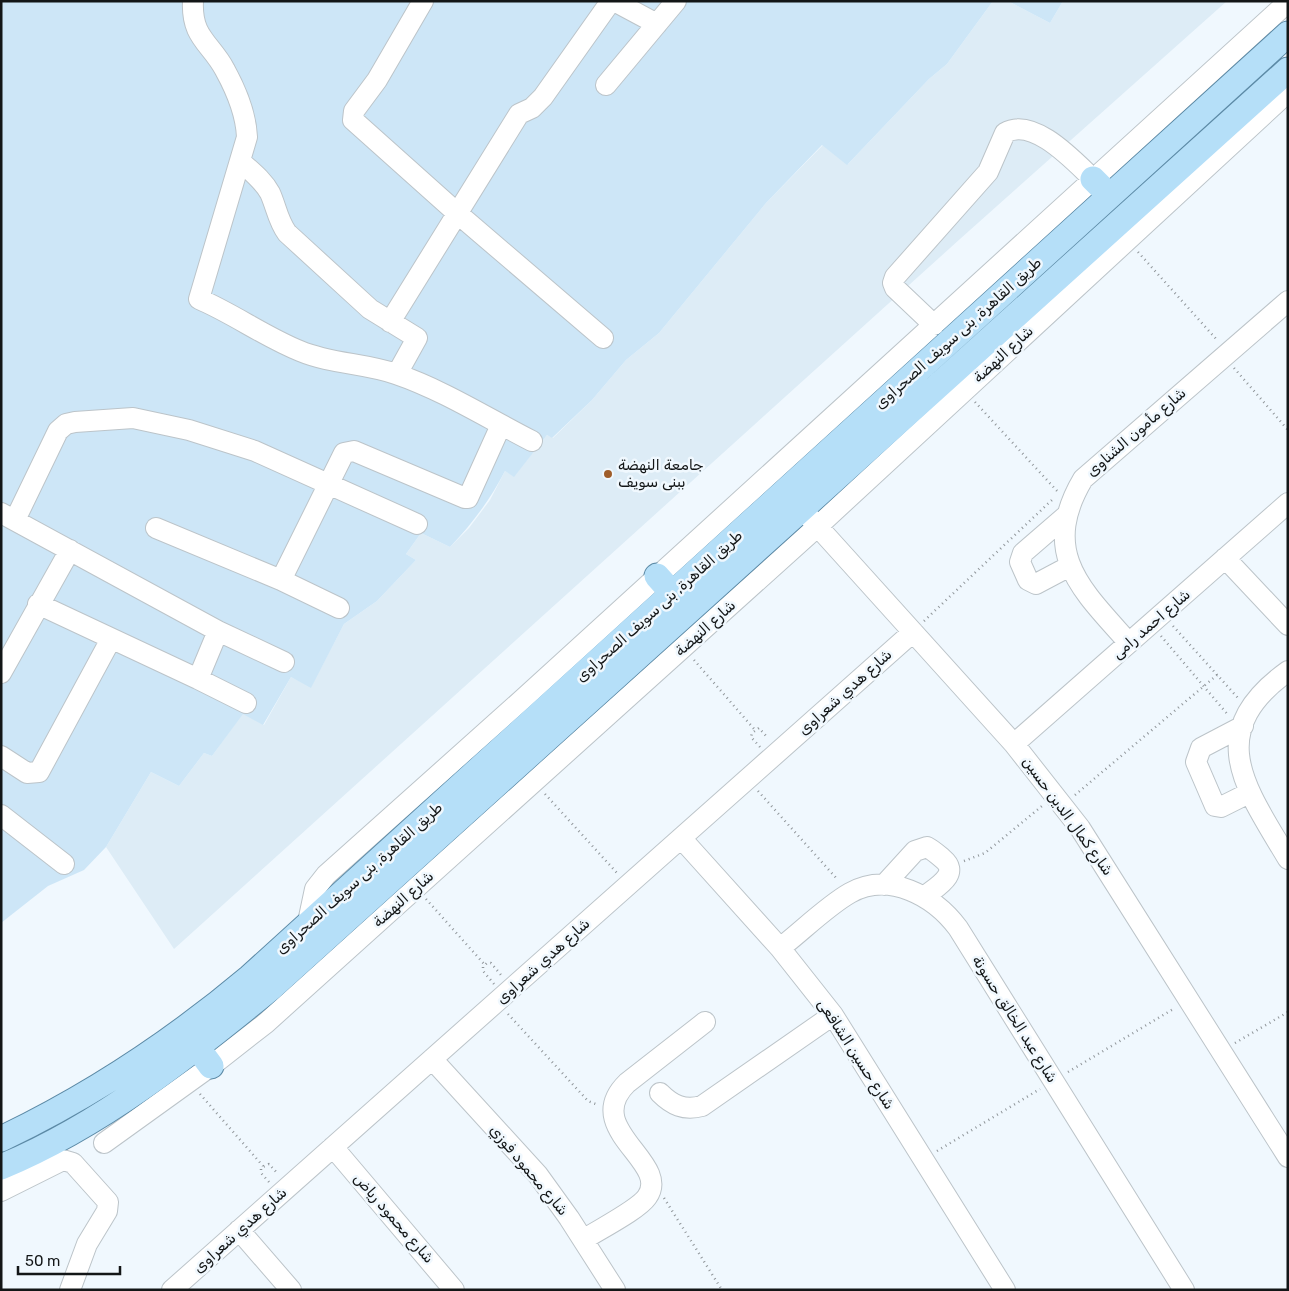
<svg xmlns="http://www.w3.org/2000/svg" width="1289" height="1291" font-family="Rubik,'Noto Naskh Arabic',sans-serif">
	<style>
		.built { fill: #ddecf6 }
		.green { fill: #cde6f7 }
		.lines { fill: none; stroke-linecap: round; stroke-linejoin: round }
		.minor-casing { stroke: #bcc4c9; stroke-width: 22 }
		.major-casing { stroke: #5c8aa6; stroke-width: 27 }
		.path { stroke: #90969a; stroke-width: 2.5; stroke-dasharray: 1 4; stroke-linecap: butt }
		.minor { stroke: #fff; stroke-width: 20 }
		.major { stroke: #b5dff8; stroke-width: 25 }
		.poi-dot { fill: #9f5d2a; stroke: #f0f8fe; stroke-width: 2 }
		.labels { text-anchor: middle; dominant-baseline: central; stroke-width: 5; stroke-linejoin: round; paint-order: stroke }
		.street-label { font-size: 15px; fill: #131617; stroke: #f0f8fe }
		.poi-label { font-size: 15px; fill: #131617; stroke: #f0f8fe; text-anchor: start }
	</style>
	<rect width="100%" height="100%" fill="#f0f8fe"/>
	<path class="built" d="M993,1H1008L1050,23L1063,1H1227L960,239L174,949L106,847L151,772L179,786L204,753L212,756L243,713L264,725L291,677L311,687L344,624L377,601L416,560L406,554L421,533L450,547L469,528L490,500L505,471L514,476L547,435L553,438L592,400L626,360L659,333L766,203L823,145L848,164L929,79L947,64Z"/>
	<path class="green" d="M1,1H993L947,64L929,79L847,165L822,145L766,203L659,333L626,360L592,400L552,438L547,435L514,477L505,471C490,500 472,524 450,547L421,533L406,554L416,560L377,601L344,624L311,688L291,677L263,725L243,714L212,756L204,753L179,786L151,772L106,847L84,870L48,886L1,923Z
		M1008,1H1063L1050,23Z"/>
	<g class="lines">
		<defs>
			<path id="minor" d="M193,1C191,38 211,43 225,70C236,90 246,114 247,137L199,299C234,314 265,337 300,351C331,364 364,363 396,374C443,390 487,418 532,441
				M423,1L377,80L354,111L353,120L457,213L603,338
				M614,1L657,24
				M606,85L676,1
				M240,161C251,171 263,180 270,193C276,206 278,221 287,233L370,309L417,338L397,374
				M390,322L519,114L532,108L543,97L611,1
				M934,325L895,288L893,283L895,277L988,172L1005,133C1033,116 1074,161 1093,179
				M1,513L218,631L284,662
				M1067,515L1023,553L1020,562L1028,580L1036,584L1070,566
				M810,518L1014,744L1080,828L1288,1157
				M15,520L58,431L66,424L75,422L133,418L189,430L255,451L417,524
				M156,528L281,580
				M1225,558L1288,625
				M38,604L198,679
				M339,608L281,580L344,453L354,451L465,498H468L501,425
				M218,631L198,679L246,703
				M1129,643C1082,590 1039,553 1083,479L1288,301
				M1288,671C1202,733 1246,788 1288,859
				M1,673L70,550
				M1243,726L1201,748L1196,762L1215,806L1221,807L1249,793
				M1014,744L1288,503
				M1,756L27,773L39,772L111,639
				M1,815L64,864
				M681,838L780,948L833,1015L1005,1290
				M884,885L915,851L927,847C933,850 938,855 943,859C961,874 936,887 924,897
				M308,922L315,889L326,875L524,698L1288,2
				M780,948C801,932 827,906 850,893C889,871 934,896 958,928L1184,1290
				M432,1059L538,1175L569,1218L615,1290
				M660,1093C672,1105 684,1111 702,1106L833,1015
				M104,1143L211,1066L266,1023L818,526L1288,92
				M333,1147L454,1290
				M1,1191L63,1160L73,1163L108,1202L107,1211L87,1244L70,1290
				M239,1230L291,1290
				M583,1240C598,1230 638,1210 647,1197C672,1162 580,1129 627,1083L705,1022
				M172,1290L913,632"/>
			<path id="major" d="M1093,179L1109,195
				M657,576L673,594
				M197,1047L211,1066
				M1,1139C91,1096 174,1041 250,977L1288,34
				M1,1167C102,1125 189,1055 272,987L1288,70"/>
		</defs>
		<use href="#minor" class="minor-casing"/>
		<use href="#major" class="major-casing"/>
		<path class="path" d="M1138,252L1218,341
			M1234,368L1288,430
			M975,402L1058,492
			M924,621L1054,498
			M1173,626L1238,698
			M1161,636L1229,716
			M694,660L755,730
			M760,747L751,737L752,733L759,728L768,738
			M758,791L838,880
			M545,794L617,873
			M1075,795L1217,675
			M964,861L985,853L1042,806
			M426,899L485,965
			M494,984L483,971V967L487,963H491L501,975
			M508,1014L588,1101L598,1105
			M1235,1043L1288,1012
			M1068,1072L1175,1008
			M200,1094L263,1166
			M937,1151L1040,1089
			M269,1182L261,1173V1168L269,1164L278,1174
			M664,1198L722,1290"/>
		<use href="#minor" class="minor"/>
		<use href="#major" class="major"/>
	</g>
	<circle class="poi-dot" cx="608" cy="474" r="5"/>
	<g class="labels">
		<g class="street-label">
			<text transform="translate(958 333) rotate(-42)">طريق القاهرة, بنى سويف الصحراوى</text>
			<text transform="translate(1003 354) rotate(-43)">شارع النهضة</text>
			<text transform="translate(1136 432) rotate(-41)">شارع مأمون الشناوى</text>
			<text transform="translate(659 606) rotate(-42)">طريق القاهرة, بنى سويف الصحراوى</text>
			<text transform="translate(1151 624) rotate(-41)">شارع احمد رامى</text>
			<text transform="translate(705 628) rotate(-42)">شارع النهضة</text>
			<text transform="translate(845 692) rotate(-42)">شارع هدي شعراوى</text>
			<text transform="translate(1068 816) rotate(54)">شارع كمال الدين حسين</text>
			<text transform="translate(359 878) rotate(-42)">طريق القاهرة, بنى سويف الصحراوى</text>
			<text transform="translate(403 899) rotate(-42)">شارع النهضة</text>
			<text transform="translate(543 961) rotate(-42)">شارع هدي شعراوى</text>
			<text transform="translate(1015 1019) rotate(58)">شارع عبد الخالق حسونة</text>
			<text transform="translate(856 1054) rotate(57)">شارع حسين الشافعى</text>
			<text transform="translate(529 1170) rotate(50)">شارع محمود فوزي</text>
			<text transform="translate(394 1218) rotate(49)">شارع محمود رياض</text>
			<text transform="translate(240 1230) rotate(-42)">شارع هدي شعراوى</text>
		</g>
		<g class="poi-label">
			<text x="618" y="465">جامعة النهضة<tspan x="618" dy="17">ببنى سويف</tspan></text>
		</g>
	</g>
	<rect width="1289" height="1291" fill="none" stroke="#131617" stroke-width="5"/>
	<path d="M18 1266v8h102v-8" fill="none" stroke="#131617" stroke-width="2.5"/>
	<text x="25" y="1266" font-size="15" fill="#131617" stroke="#f0f8fe" stroke-width="4" paint-order="stroke">50 m</text>
</svg>
